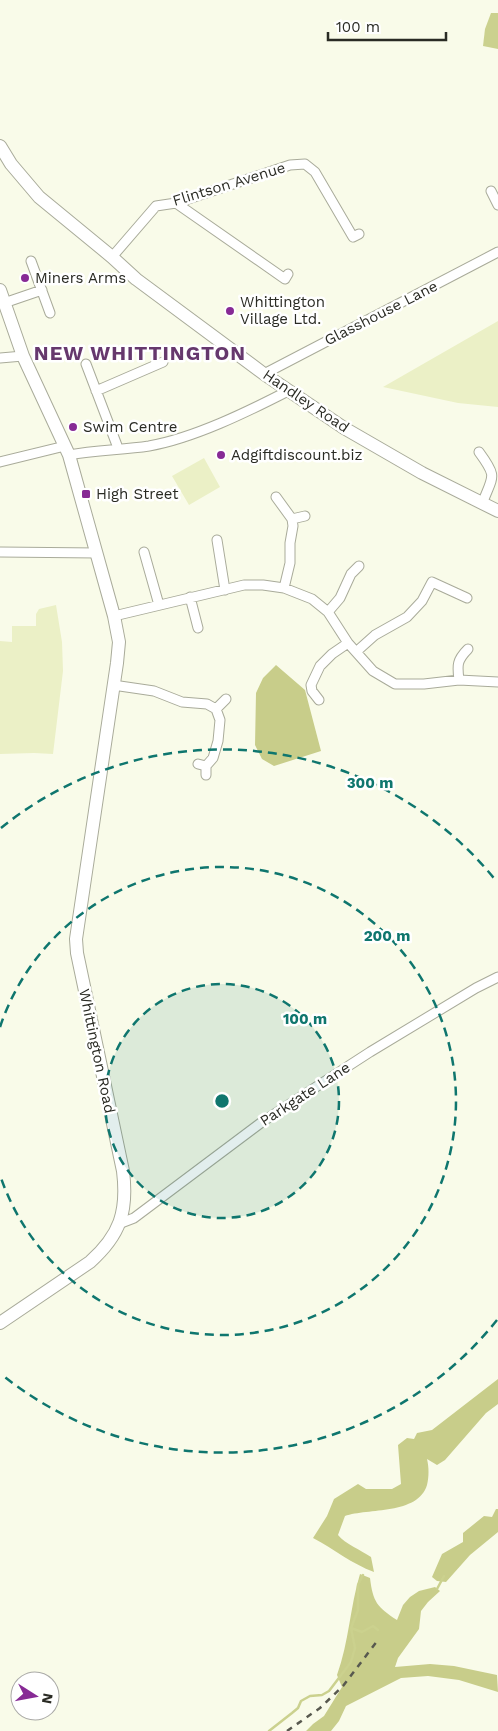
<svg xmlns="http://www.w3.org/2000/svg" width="498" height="1731" font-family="'Work Sans',sans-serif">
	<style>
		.green { fill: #ebf0c6 }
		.forest { fill: #c8cd8a }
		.water { fill: #cbd18e }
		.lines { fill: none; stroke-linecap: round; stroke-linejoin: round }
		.stream { stroke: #cbd18e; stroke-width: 2.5 }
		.street-casing { stroke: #a9ab9a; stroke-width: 11 }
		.secondary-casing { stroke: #a9ab9a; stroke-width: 14 }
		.street { stroke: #fff; stroke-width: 9 }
		.secondary { stroke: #fff; stroke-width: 12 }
		.rail { stroke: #58594f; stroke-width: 2.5; stroke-dasharray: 6 6; stroke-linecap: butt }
		.ring { fill: none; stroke: #0f766e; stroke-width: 2.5; stroke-dasharray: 9 6 }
		.poi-dot { fill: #872a95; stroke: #fff; stroke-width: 2 }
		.labels { text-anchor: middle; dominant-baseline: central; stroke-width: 5; stroke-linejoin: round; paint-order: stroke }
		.street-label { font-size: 15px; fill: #2a2b24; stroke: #fff }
		.poi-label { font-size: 15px; fill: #2a2b24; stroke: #fff; text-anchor: start }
		.district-label { font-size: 20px; font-weight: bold; letter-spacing: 1px; fill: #66386d; stroke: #fff }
		.centre { fill: #0f766e; stroke: #fff; stroke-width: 2.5 }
		.ring-label { font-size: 15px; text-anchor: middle; font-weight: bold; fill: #0f766e; stroke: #fff; stroke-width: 5; stroke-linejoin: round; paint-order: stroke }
	</style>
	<rect width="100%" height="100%" fill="#f9fbe9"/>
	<path class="green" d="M498,321V407L458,403L383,387Z
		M204,458L220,487L189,505L172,476Z
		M56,605L62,642L63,671L53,754L34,753L0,754V641L12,642V626H36V614L39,609Z"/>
	<path class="forest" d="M276,665L305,690L321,751L274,766L262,759L255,745L256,693L263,678Z
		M498,1379V1404L486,1413L445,1460L437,1465L427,1459C429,1468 429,1476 427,1485C418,1515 368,1508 345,1516L338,1535C345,1544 361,1550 371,1557L374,1572C352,1564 334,1549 313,1538L327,1516L334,1499L358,1484L366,1489H392L401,1484L398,1445L407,1438L414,1439L417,1433L432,1430Z
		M496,1509H498V1532L470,1555L446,1582L437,1581L432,1577L442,1554L463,1542V1533L484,1516L492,1517Z
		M360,1574L370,1578C373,1602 377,1607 397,1620L403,1605L410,1597L419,1591L435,1587L440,1591L428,1602L421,1611L419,1629L398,1658L395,1667L430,1664L454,1666L497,1675L498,1692L459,1680L428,1676L401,1678L346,1706L339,1721L331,1731H306L313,1724L324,1716L342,1687L337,1675C349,1642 350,1607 360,1574Z"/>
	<path class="water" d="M491,13H498V49L483,46L485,29Z"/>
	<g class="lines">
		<path class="stream" d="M437,1589L444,1576
			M351,1628L362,1632L373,1626L378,1630
			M269,1731L292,1713L298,1708L301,1701L310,1696L322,1695L329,1691L351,1662L355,1648L351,1628L358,1610V1585L363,1575"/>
		<defs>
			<path id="street" d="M491,191L498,205
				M176,203L285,279L288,274
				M112,257L156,206L176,203L290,165L305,164L315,172L353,237L359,234
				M31,261L50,313
				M4,303L42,290
				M0,358L23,356
				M86,364L118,448
				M264,374L498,252
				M96,391L163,362
				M479,452C498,478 493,475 482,504
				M69,455C96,450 123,450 149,446C194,438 247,412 288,391
				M0,462L65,446
				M276,497L292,519L293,526L290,543V563L284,588
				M292,519L305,516
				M217,540L225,590
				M0,552L97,553
				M144,552L159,605
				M190,597L198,628
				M328,612L340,598L351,574L359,566
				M114,616L244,585H263L284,588L312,599L328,612L348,643L373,671L395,684H424L459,680L498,682
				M356,652L375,635L407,617L422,601L432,582L467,598
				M459,680C457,665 457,660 468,649
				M113,685L154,691L182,702L207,704L216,709L220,720L218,741L213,758L206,766
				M319,700L312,691L311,685L320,666L332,654L348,643
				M216,709L226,699
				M198,764L206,766V775
				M121,1223L134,1218L262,1122L370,1052L476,988L498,977"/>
			<path id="secondary" d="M0,146L11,164L39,197L112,257L136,279L264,374L344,428L422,473L498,511
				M0,290L23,356L69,455L114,616L119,642L117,663L76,939L77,953L123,1171C128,1212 120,1235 90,1262L0,1323"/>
		</defs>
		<use href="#street" class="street-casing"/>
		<use href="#secondary" class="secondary-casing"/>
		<use href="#street" class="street"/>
		<use href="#secondary" class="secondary"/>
		<path class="rail" d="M287,1731L320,1708L343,1686L378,1640"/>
	</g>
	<circle cx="222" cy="1101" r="117" fill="#0f766e" fill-opacity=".12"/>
	<g class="ring">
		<circle cx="222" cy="1101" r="117"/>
		<path d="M0 1027A234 234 0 1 1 0 1175"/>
		<path d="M497 1320A351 351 0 0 1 1 1374M1 828A351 351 0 0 1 497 882"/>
	</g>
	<g class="poi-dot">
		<circle cx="25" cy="278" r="5"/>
		<circle cx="230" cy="311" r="5"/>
		<circle cx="73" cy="427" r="5"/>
		<circle cx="221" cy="455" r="5"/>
		<rect x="81" y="489" width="10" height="10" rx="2.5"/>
	</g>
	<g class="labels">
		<g class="street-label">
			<text transform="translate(229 184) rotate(-17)">Flintson Avenue</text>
			<text transform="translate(381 313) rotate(-27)">Glasshouse Lane</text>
			<text transform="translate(306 401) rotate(34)">Handley Road</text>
			<text transform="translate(97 1051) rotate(78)">Whittington Road</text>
			<text transform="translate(305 1094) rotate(-33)">Parkgate Lane</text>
		</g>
		<g class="poi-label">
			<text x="35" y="278">Miners Arms</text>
			<text x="240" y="302">Whittington<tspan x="240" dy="17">Village Ltd.</tspan></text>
			<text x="83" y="427">Swim Centre</text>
			<text x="231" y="455">Adgiftdiscount.biz</text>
			<text x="96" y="494">High Street</text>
		</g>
		<g class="district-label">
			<text x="140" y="353">NEW WHITTINGTON</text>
		</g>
	</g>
	<circle cx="222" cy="1101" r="8" class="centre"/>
	<g class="ring-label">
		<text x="370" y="788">300 m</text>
		<text x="387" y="941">200 m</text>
		<text x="305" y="1024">100 m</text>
	</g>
	<g transform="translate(35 1696) rotate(101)"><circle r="24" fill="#ffffff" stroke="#aaaaa7"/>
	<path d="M0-4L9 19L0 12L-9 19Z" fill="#872a95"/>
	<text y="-8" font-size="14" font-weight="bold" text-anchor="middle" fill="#2a2b24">N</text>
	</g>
	<path d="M328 32v8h118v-8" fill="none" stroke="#2a2b24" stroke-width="2.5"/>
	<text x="336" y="32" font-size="15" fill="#2a2b24" stroke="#ffffff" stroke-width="4" paint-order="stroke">100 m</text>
</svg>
